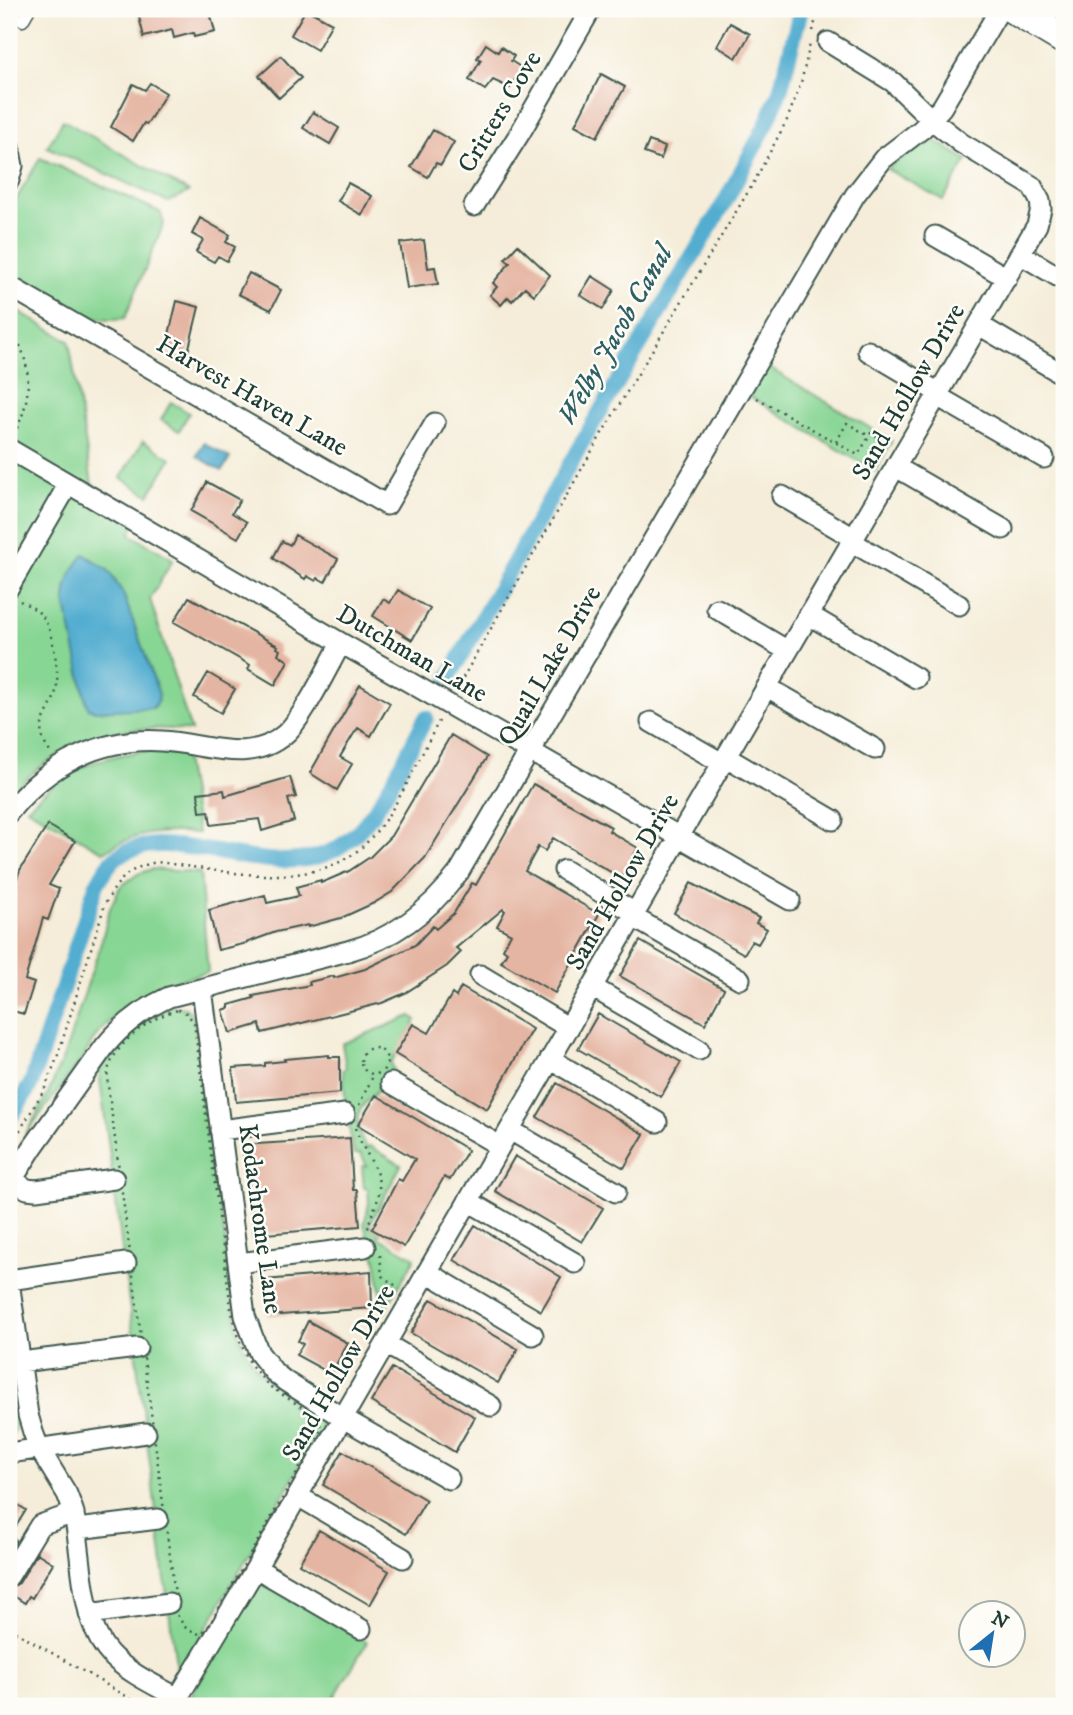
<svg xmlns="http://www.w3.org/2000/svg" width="1073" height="1715" font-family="'IM FELL DW Pica',serif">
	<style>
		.green { fill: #88d694; stroke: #548a64; stroke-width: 2 }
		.water { fill: #52add0; stroke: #387582; stroke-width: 2 }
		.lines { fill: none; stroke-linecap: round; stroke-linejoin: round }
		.canal { stroke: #52add0; stroke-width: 16 }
		.building { fill: #e5b5a3 }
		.service-casing { stroke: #3f574d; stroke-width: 13 }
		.minor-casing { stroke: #3f574d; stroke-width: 23 }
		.primary-casing { stroke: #3f574d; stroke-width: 33 }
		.path { stroke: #3f574d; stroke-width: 2.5; stroke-dasharray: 2 5; stroke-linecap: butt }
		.service { stroke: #fff; stroke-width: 10 }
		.minor { stroke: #fff; stroke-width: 19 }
		.primary { stroke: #fff; stroke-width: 30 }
		.labels { text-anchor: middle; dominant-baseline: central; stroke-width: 5; stroke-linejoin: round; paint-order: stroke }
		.street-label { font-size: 26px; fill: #1f3d34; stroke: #fdfcf7 }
		.water-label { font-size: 28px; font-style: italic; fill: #2e5f63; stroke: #fdfcf7 }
	</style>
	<rect width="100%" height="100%" fill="#fdfcf7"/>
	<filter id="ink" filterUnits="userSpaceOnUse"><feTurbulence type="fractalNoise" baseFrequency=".0143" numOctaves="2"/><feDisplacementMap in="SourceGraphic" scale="14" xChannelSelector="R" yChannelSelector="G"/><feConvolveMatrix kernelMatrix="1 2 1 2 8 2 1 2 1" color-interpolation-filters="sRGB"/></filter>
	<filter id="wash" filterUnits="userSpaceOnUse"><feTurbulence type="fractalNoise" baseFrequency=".00686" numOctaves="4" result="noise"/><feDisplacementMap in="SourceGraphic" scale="28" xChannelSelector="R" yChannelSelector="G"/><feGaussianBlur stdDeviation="1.57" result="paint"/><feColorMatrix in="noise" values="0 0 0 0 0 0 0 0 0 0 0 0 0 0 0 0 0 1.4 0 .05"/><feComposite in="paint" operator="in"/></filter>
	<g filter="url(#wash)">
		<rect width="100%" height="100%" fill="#f5edd9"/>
		<path class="green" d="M63,120L189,192L168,202L47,147Z
			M932,139L967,160L943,200L887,169L922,142Z
			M40,158L160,212L164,223L125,318C83,325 44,296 9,276V212Z
			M9,306L69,341L92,484L141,512L130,534L173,559L150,599L191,731C116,721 61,741 9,795Z
			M766,366L892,441L875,471L749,396Z
			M171,402L189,413L179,431L161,420Z
			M143,441L171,458L149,495L121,478Z
			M148,751L184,754L198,833C164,830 132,832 104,852L27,808C64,771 96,756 148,751Z
			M152,869L200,873L208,972L170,982L124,1007L95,1037L84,1056L25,1135L48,1094L65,1053L101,943L110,908L120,887L138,874Z
			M170,1006L186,1008L194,1017L238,1332C244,1348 251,1363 263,1375C278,1391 305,1398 318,1413C322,1417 322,1422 322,1428L202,1636L177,1672L99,1072C117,1037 136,1025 170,1006Z
			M411,1016L416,1020L391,1063L394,1071C373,1105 341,1104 367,1149L370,1146L401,1165L369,1226L380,1234L378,1237L415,1258L384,1312L376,1260L364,1225L369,1203L368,1189L364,1188L362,1166H367L361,1154H354L346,1112L343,1070L346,1068L342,1044Z
			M9,1397C15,1407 21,1428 9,1437Z
			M260,1579L367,1642L329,1706H185Z"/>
		<path class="water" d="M204,443L230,458L222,471L197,456Z
			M84,554L108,570L123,593L159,694L158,701L153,708L95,711L88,708L86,702L65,600C66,580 72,569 84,554Z"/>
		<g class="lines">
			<path class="canal" d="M449,677L588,432L726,200L767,123L780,91L801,9
				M9,1120L31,1084L96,886C102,876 108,863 118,856C176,818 285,896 350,839C381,813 406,754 426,718"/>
		</g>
		<g id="blocks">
			<path class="building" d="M137,9H209L215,32L194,37L193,33L174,38L172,30L144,37Z
				M306,9L332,23L317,50L291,35Z
				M730,23L750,34L736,58L717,46Z
				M486,44L498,52L501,47L514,56L511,61L522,68L510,88L493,80L485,90L469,80L481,60L477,58Z
				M281,56L301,78L279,98L259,76Z
				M601,74L625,87L597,137L575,125Z
				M150,83L166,93L147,124L144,123L133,141L111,127L133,84L145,90Z
				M313,112L339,128L330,144L303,128Z
				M433,130L454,142L441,165L436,163L428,177L411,167Z
				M649,141L665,147L661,159L644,153Z
				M348,183L372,196L362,215L338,201Z
				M200,218L230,235L226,242L235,247L227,261L218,256L214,262L196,252L203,240L192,234Z
				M424,240L428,268L435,267L438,284L407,288L400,243Z
				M518,245L550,275L534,295L525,287L512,301L508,297L501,305L490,295L497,287L493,283L510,263L505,259Z
				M249,273L281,290L271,310L238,294Z
				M592,276L614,290L603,309L580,295Z
				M177,301L199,307L187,356L165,351Z
				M207,482L240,500L232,513L247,522L238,538L191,511Z
				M295,535L338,559L325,582L318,578L316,581L307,576L305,579L273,558L282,541L290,545Z
				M398,590L430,609L412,640L373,616L383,599L390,603Z
				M189,597L278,646L277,648L280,650L278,654L288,661L275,685L248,669L250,665L174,622Z
				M208,673L235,689L221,713L194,697Z
				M360,685L390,703L371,736L358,728L353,735L340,757L352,764L337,790L310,773Z
				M451,735L487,757L425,858L392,892L374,903L341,918L308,927V925L276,932L243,944L218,950L209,910L265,895L267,903L299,896L296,887L321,880V883L349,871L370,857L391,836Z
				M290,777L296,797L288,799L294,821L262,831L259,819L211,825L209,811L200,812L198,793L224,790L225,796Z
				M533,784L611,827L609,831L638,848L621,878L553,838L545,851L538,847L525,871L599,914L555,993L501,962L507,952L503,949L511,934L497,926L505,911L503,909L456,948L461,952L447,966L405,993L382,1003L262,1033L260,1024L230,1033L223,1010L229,1008V1005L254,998L253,996L310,985L309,982L334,976V978L365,969L415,945L433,926L436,929L454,913L472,883L476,885Z
				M48,825L75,841L49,885L59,889L48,920L43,918L25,980L34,983L24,1014L9,1010V901L20,870Z
				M691,883L759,918L756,923L767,929L758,944L752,941L744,954L674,913Z
				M640,941L724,989L705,1024L620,976Z
				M461,987L532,1029L487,1109L395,1054L413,1024L429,1033L452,994L456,997Z
				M598,1014L681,1062L661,1097L578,1049Z
				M329,1055V1057H340V1093L236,1102L233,1068L265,1066V1063L285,1061L284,1059Z
				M557,1083L644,1134L624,1168L537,1117Z
				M376,1095L468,1150L450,1180L444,1177L404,1247L372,1229L398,1179L402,1181L415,1159L358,1125Z
				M350,1138L353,1190H357L360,1226L254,1235L248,1177H245L243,1145Z
				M515,1156L603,1208L582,1242L495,1191Z
				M475,1225L561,1277L541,1311L454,1260Z
				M371,1271L372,1308L268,1316L265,1280Z
				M431,1299L518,1349L498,1383L411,1333Z
				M308,1321L348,1343L331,1374L296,1355L303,1344L298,1341Z
				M392,1368L475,1417L455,1452L371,1402Z
				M343,1451L426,1500L406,1534L323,1485Z
				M9,1499L26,1510L10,1536L16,1540L9,1553Z
				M319,1530L389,1571L370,1605L299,1564Z
				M37,1553L53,1563L32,1598L29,1596L25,1603L9,1593V1588L19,1583Z"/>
		</g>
	</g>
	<g filter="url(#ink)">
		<use href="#blocks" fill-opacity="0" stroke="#3f574d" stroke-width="2"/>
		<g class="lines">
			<defs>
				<path id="service" d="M9,13L23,21L30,9"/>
				<path id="minor" d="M9,146L13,166L9,180
					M474,206L520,133L591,9
					M935,236L1007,278
					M1020,254L1064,280
					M9,286L387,505L435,423
					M979,325L1064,375
					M868,351L939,393
					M937,396L1044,458
					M9,449L341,643L790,900
					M896,467L1003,529
					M782,496L854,538
					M852,542L959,605
					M9,587L68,485
					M717,609L788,651
					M809,615L916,678
					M767,687L875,749
					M651,722L722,763
					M726,757L833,820
					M9,812C47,765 100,737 162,741C204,743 249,766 285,734C303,718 328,667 341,643
					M564,870L635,913
					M633,917L740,979
					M480,975L569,1028
					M592,987L699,1050
					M202,989L245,1316L259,1353L274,1372L285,1381L343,1418L449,1479
					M550,1059L657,1122
					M391,1083L500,1146
					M220,1130L345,1114
					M510,1130L616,1192
					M12,1180L27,1189L36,1190L114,1179
					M9,1185L33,1147L105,1046C123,1024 143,1009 169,997L348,951C395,938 430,911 459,872L855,195L883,159L922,129L942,107L1000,9
					M468,1201L575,1263
					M238,1263L365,1247
					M427,1272L533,1335
					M9,1280L126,1263
					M9,1281L28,1415L33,1432L39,1448L67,1494L73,1510C84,1556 78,1625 114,1658C132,1675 157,1686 178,1698
					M386,1344L491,1406
					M20,1362L137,1348
					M9,1453L146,1433
					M298,1496L403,1558
					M78,1529L158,1519
					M256,1568L361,1629
					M9,1576L40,1525L74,1513
					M89,1614L169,1603
					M173,1706L256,1568L679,837L1037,225L1041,209L1040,201L1032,186L961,143L932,120L893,82L828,42"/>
				<path id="primary" d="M1014,9L1064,39"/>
			</defs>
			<use href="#service" class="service-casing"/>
			<use href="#minor" class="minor-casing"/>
			<use href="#primary" class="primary-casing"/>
			<path class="path" d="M813,31L818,9
				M9,327C33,359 33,398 15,432
				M757,398L858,455L871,433L888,443
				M836,442L847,423L869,436
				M20,601C28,605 37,609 43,617C53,631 60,674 56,691C50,717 30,724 50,752
				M456,690L601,435L754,182L787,120L801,83L810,44
				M178,1010L186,1013L194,1022L231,1309L240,1342L251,1365L269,1386L317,1417L321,1427L319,1435L207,1629L199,1634L186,1628L178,1617L107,1078C108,1048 150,1016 178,1010Z
				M361 1061a13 13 0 1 1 26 0a13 13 0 1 1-26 0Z
				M359,1105L374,1074
				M356,1128C361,1152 381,1166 379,1192C378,1205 369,1216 368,1230
				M9,1149L45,1088L57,1058L105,904C119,879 128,868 157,862C222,870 317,896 368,841C397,811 419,758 439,721
				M380,1255L382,1276L399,1288
				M9,1628L143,1706"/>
			<use href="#service" class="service"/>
			<use href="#minor" class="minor"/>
			<use href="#primary" class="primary"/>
		</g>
	</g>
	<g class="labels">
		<g class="street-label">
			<text transform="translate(500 112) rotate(-59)">Critters Cove</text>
			<text transform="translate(909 392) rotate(-60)">Sand Hollow Drive</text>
			<text transform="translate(252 396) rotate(30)">Harvest Haven Lane</text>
			<text transform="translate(412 654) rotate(30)">Dutchman Lane</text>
			<text transform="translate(550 666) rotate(-60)">Quail Lake Drive</text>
			<text transform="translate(623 882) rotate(-60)">Sand Hollow Drive</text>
			<text transform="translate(260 1219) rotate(82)">Kodachrome Lane</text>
			<text transform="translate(339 1373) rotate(-60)">Sand Hollow Drive</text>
		</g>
		<g class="water-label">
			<text transform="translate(615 335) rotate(-60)">Welby Jacob Canal</text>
		</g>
	</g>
	<rect width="1073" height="1715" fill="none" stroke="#fdfcf7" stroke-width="35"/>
	<g transform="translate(992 1634) rotate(30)"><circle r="33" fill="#fdfcf7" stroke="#a4b0a9" stroke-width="2"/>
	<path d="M0-5L12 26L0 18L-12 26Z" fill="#1f6fb2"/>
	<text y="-10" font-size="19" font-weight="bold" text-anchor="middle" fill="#1f3d34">N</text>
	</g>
</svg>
